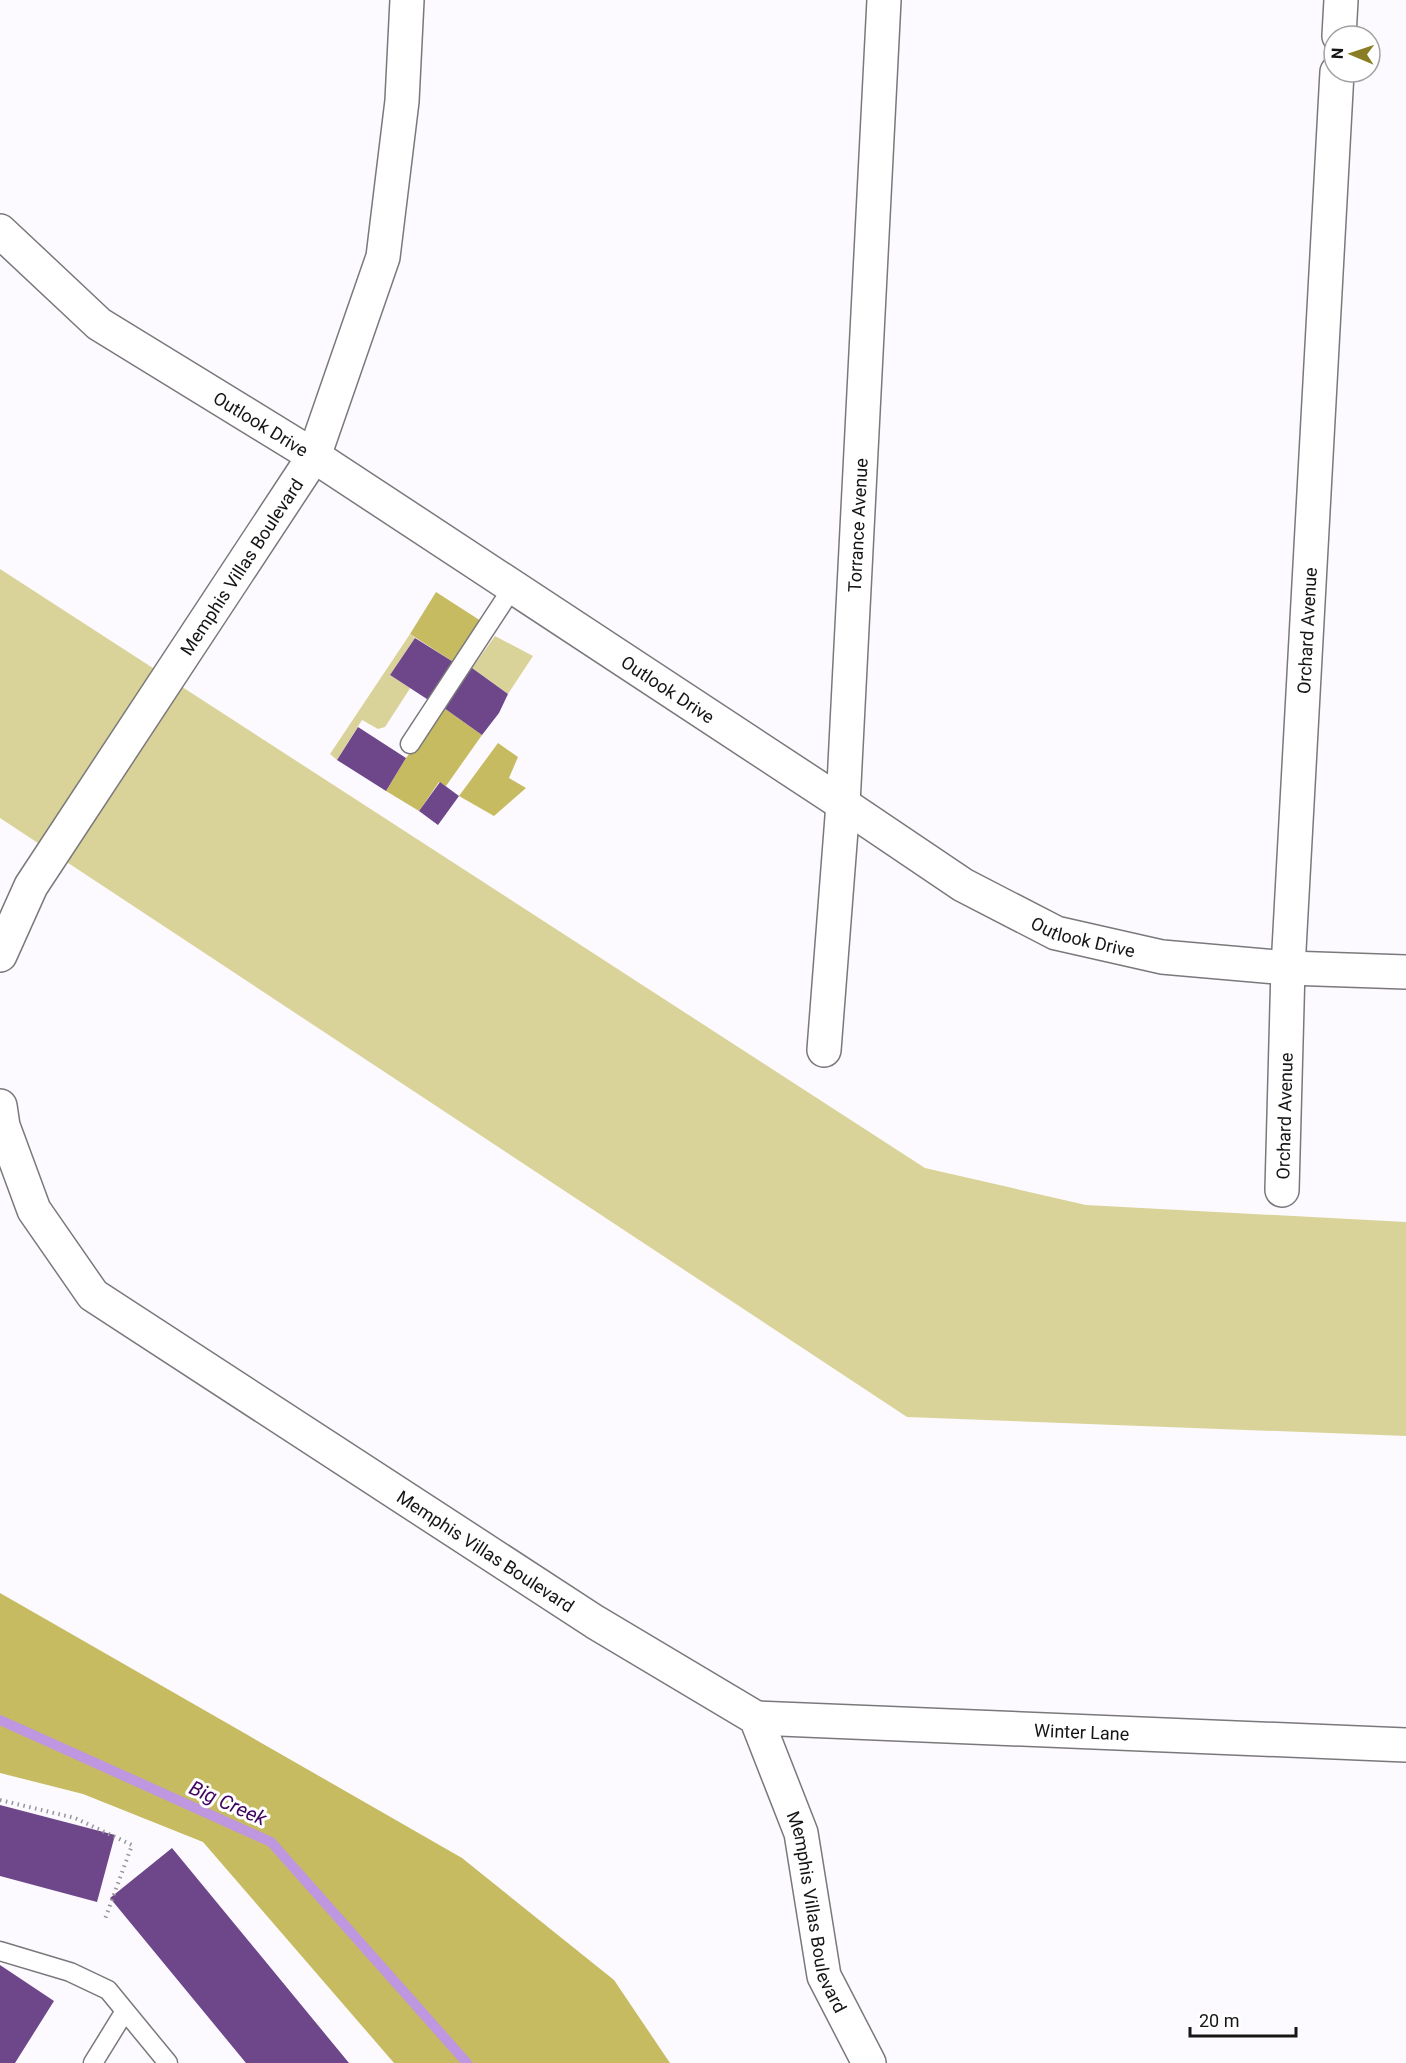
<svg xmlns="http://www.w3.org/2000/svg" width="1406" height="2063" font-family="Roboto,sans-serif">
	<style>
		.green { fill: #dad399 }
		.forest { fill: #c6bb61 }
		.lines { fill: none; stroke-linecap: round; stroke-linejoin: round }
		.stream { stroke: #bf96e0; stroke-width: 10 }
		.building { fill: #6e478b }
		.lane-casing { stroke: #7a787b; stroke-width: 21 }
		.street-casing { stroke: #7a787b; stroke-width: 36 }
		.path { stroke: #969598; stroke-width: 4; stroke-dasharray: 1.5 4.5; stroke-linecap: butt }
		.lane { stroke: #fff; stroke-width: 18 }
		.street { stroke: #fff; stroke-width: 33 }
		.labels { text-anchor: middle; dominant-baseline: central; stroke-width: 6; stroke-linejoin: round; paint-order: stroke }
		.street-label { font-size: 18px; fill: #151516; stroke: #fff }
		.water-label { font-size: 20px; font-style: italic; fill: #40035e; stroke: #fff }
	</style>
	<rect width="100%" height="100%" fill="#fcfafe"/>
	<path class="green" d="M0,569L925,1168L1086,1205L1406,1222V1436L907,1417L0,818Z
		M410,634L415,638L390,675L410,688L409,690L385,727L378,729L362,720L337,760L330,754Z
		M495,636L533,656L508,694L472,668Z"/>
	<path class="forest" d="M436,592L481,621L455,663L410,634Z
		M444,708L482,735L446,786L439,782L419,811L386,791L406,758Z
		M498,743L518,757L509,778L526,788L494,816L459,796Z
		M0,1593L462,1858L614,1980L670,2063H394L203,1842L83,1794L0,1773Z"/>
	<g class="lines">
		<path class="stream" d="M0,1720L271,1842L467,2063"/>
	</g>
	<path class="building" d="M415,638L455,663L430,701L390,675Z
		M472,668L508,694L499,713L482,735L444,708Z
		M358,727L406,758L386,791L337,760Z
		M440,782L459,796L438,825L419,811Z
		M0,1805L115,1835L97,1902L0,1876Z
		M172,1848L349,2063H246L110,1898Z
		M0,1965L54,2001L15,2063H0Z"/>
	<g class="lines">
		<defs>
			<path id="lane" d="M410,744L513,587
				M0,1951L70,1972L108,1990L168,2063
				M93,2063L125,2011"/>
			<g id="street">
				<path d="M1339,36L1341,0"/>
				<path id="s1" d="M0,231L99,324L314,456L843,804L963,885L1056,933L1162,957L1288,968L1406,972"/>
				<path id="s2" d="M0,955L31,886L314,456L383,257L402,101L407,0"/>
				<path id="s3" d="M824,1050L843,804L884,0"/>
				<path id="s4" d="M0,1106L3,1126L34,1210L93,1295L595,1622L756,1718L801,1833L824,1976L869,2063"/>
				<path id="s5" d="M1282,1190L1288,968L1337,72"/>
				<path id="s6" d="M756,1718L1406,1745"/>
			</g>
		</defs>
		<use href="#lane" class="lane-casing"/>
		<use href="#street" class="street-casing"/>
		<path class="path" d="M0,1800L75,1818L132,1845L105,1919"/>
		<use href="#lane" class="lane"/>
		<use href="#street" class="street"/>
	</g>
	<g class="labels">
		<g class="street-label">
			<text stroke="none"><textPath href="#s1" startOffset="326">Outlook Drive</textPath></text>
			<text stroke="none"><textPath href="#s3" startOffset="526">Torrance Avenue</textPath></text>
			<text stroke="none"><textPath href="#s2" startOffset="458">Memphis Villas Boulevard</textPath></text>
			<text stroke="none"><textPath href="#s5" startOffset="560">Orchard Avenue</textPath></text>
			<text stroke="none"><textPath href="#s1" startOffset="812">Outlook Drive</textPath></text>
			<text stroke="none"><textPath href="#s1" startOffset="1298">Outlook Drive</textPath></text>
			<text stroke="none"><textPath href="#s5" startOffset="74">Orchard Avenue</textPath></text>
			<text stroke="none"><textPath href="#s4" startOffset="682">Memphis Villas Boulevard</textPath></text>
			<text stroke="none"><textPath href="#s6" startOffset="326">Winter Lane</textPath></text>
			<text stroke="none"><textPath href="#s4" startOffset="1204">Memphis Villas Boulevard</textPath></text>
		</g>
		<g class="water-label">
			<text transform="translate(228 1803) rotate(24)">Big Creek</text>
		</g>
	</g>
	<g transform="translate(1352 54) rotate(272)"><circle r="28" fill="#ffffff" stroke="#a1a1a2" stroke-width="1.5"/>
	<path d="M0-4.5L10 22L0 15L-10 22Z" fill="#897e25"/>
	<text y="-9" font-size="16" font-weight="bold" text-anchor="middle" fill="#151516">N</text>
	</g>
	<path d="M1190 2027v9h106v-9" fill="none" stroke="#151516" stroke-width="3"/>
	<text x="1199" y="2027" font-size="18" fill="#151516" stroke="#ffffff" stroke-width="4.5" paint-order="stroke">20 m</text>
</svg>
